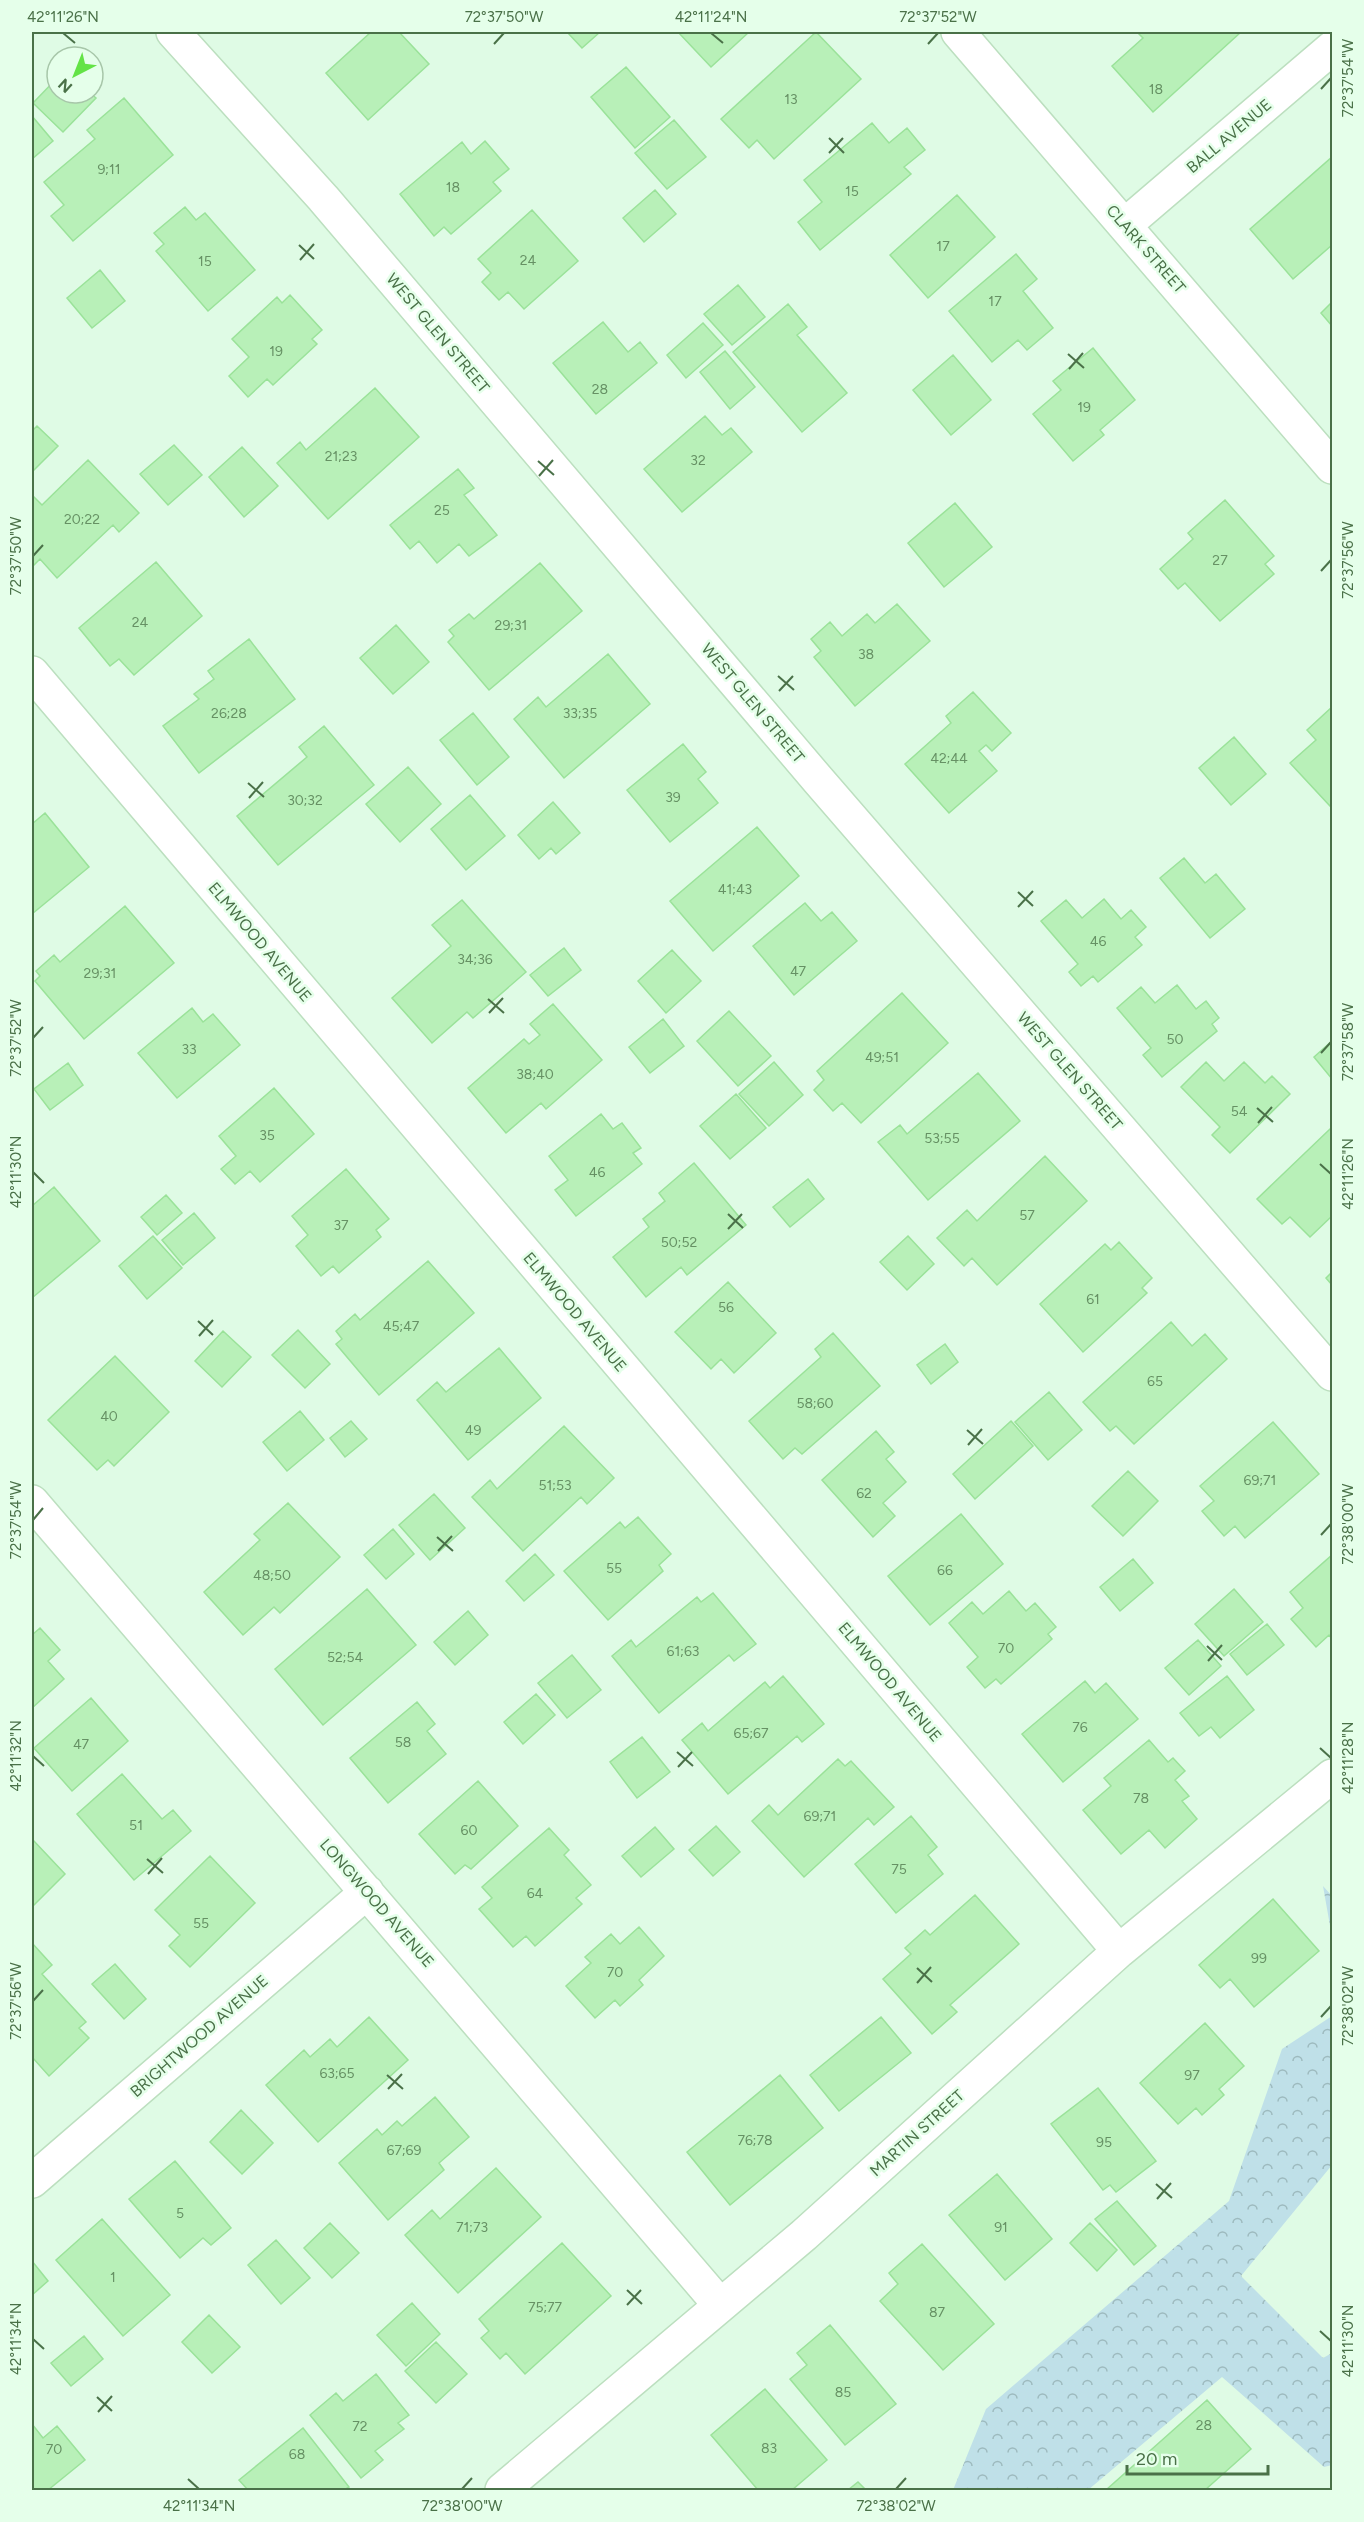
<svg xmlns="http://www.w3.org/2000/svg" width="1364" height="2522" font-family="Figtree,sans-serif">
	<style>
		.forest { fill: url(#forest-crowns) }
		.building { fill: #b8f0b8; stroke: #9ae299; stroke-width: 1.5 }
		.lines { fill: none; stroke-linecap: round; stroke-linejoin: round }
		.minor-casing { stroke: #bcdfbf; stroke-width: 36 }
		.minor { stroke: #fff; stroke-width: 33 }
		.ticks { fill: none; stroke: #4a7148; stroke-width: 2 }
		.labels { text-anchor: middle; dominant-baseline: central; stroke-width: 5; stroke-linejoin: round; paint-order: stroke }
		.number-label { font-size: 14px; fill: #669164 }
		.street-label { font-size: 16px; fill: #4a7148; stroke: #e5ffea }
		.neatline { fill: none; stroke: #4a7148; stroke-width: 2 }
		.ticks-label { font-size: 15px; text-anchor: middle; fill: #4a7148 }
	</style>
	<defs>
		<pattern id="forest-crowns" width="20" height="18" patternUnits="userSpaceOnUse" patternTransform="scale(1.5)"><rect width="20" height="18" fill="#bfe0e8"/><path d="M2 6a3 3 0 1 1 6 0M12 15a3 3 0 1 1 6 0" fill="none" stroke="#9dbabe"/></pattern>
	</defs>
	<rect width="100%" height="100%" fill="#dffbe5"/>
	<path class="forest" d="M1323,1886L1332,1896V1937Z
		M1332,2016V2165L1241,2276L1323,2358L1332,2353V2465L1324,2467L1222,2377L1088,2490H953L986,2409L1229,2201L1282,2049Z"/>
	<path class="building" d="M371,32H399L429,64L368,120L326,73Z
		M567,32H600L582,48Z
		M678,32H749L711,67Z
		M816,32L861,79L774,159L757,140L749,148L721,119Z
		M1137,32H1241L1153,112L1112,66L1143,38Z
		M626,67L670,117L635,148L591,97Z
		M57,78V93H90L96,98L63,132L33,103Z
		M124,98L173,155L73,241L51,216L64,205L44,182L95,139L87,130Z
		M32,116L53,141L32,159Z
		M674,120L706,157L667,189L635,153Z
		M872,123L889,143L907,128L925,150L904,167L911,174L820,250L798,222L822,202L804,180Z
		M485,141L509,169L493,182L501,191L451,234L444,227L434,236L400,194L462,142L471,154Z
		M1332,157V245L1293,279L1250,229Z
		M655,190L676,214L644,242L623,218Z
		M957,195L995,237L928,298L890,255Z
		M185,207L196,220L205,213L255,270L208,311L156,251L164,244L154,233Z
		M532,210L578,261L524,309L508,292L499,300L482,282L491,273L478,259Z
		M1016,254L1037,279L1023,291L1053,328L1027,350L1018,340L992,362L949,311Z
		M100,270L125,301L92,328L67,298Z
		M738,285L765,317L732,345L704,314Z
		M290,295L322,330L312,339L317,344L273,385L267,379L248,397L229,376L249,357L232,339L277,297L282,303Z
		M1332,302V326L1321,313Z
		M788,304L807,327L797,335L847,393L802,432L733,352Z
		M603,322L628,352L640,342L657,363L596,414L553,363Z
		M703,323L723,345L686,378L667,355Z
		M1093,348L1135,400L1100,430L1104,435L1073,461L1033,414L1061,390L1053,381Z
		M725,351L755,387L730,409L700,372Z
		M953,355L991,400L951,435L913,390Z
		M375,388L419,437L328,519L277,463L300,442L306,450Z
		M705,416L722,435L731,428L752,452L682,512L644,469Z
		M37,426L58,446L32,472V431Z
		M174,445L202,475L168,505L140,474Z
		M242,447L278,486L244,517L209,477Z
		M88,460L139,513L119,532L113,525L57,578L40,559L32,567V495L42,505Z
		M458,469L474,488L464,495L497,535L469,556L459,544L437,563L419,541L410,549L390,525Z
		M1225,500L1274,556L1265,564L1274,574L1220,621L1185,583L1178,589L1160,569L1193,539L1188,533Z
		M955,503L992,547L944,587L908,543Z
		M156,562L202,616L134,675L119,659L110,666L79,628Z
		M540,563L582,611L489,690L448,642L454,636L449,630L469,614L474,619Z
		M897,604L930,641L855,706L814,657L821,651L811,639L830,622L842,636L867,614L875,623Z
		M396,625L429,662L393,694L360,658Z
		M249,639L295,699L199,773L163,726L199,699L194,694L214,679L208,671Z
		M608,654L650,704L564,778L514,719L538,697L546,707Z
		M973,692L1011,733L992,751L986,745L979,751L997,771L949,813L905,764L951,723L946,716Z
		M1332,707V803L1330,806L1290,763L1316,740L1307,730Z
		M473,713L509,757L477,785L440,740Z
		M324,726L374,785L278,865L237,816L307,757L299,747Z
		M1234,737L1266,774L1231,805L1199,768Z
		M683,744L706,772L698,779L718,803L670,842L627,790Z
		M408,767L441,804L400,842L366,804Z
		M470,795L505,836L466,870L431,829Z
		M553,802L580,833L556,854L551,848L539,859L518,835Z
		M45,813L89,867L32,914V824Z
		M757,827L799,876L713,951L670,901Z
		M1184,858L1205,883L1216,874L1245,909L1210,938L1160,878Z
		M1104,899L1121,919L1131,910L1146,927L1135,937L1142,945L1098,982L1093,976L1081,986L1069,972L1078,964L1041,921L1066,900L1082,918Z
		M462,900L526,972L473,1018L467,1012L432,1043L392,998L451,946L432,925Z
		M805,903L821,921L832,912L857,941L794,995L753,946Z
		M125,906L174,963L84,1039L35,981L40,976L36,971L54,955L60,962Z
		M564,948L581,970L548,996L530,975Z
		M672,950L701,981L666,1013L638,981Z
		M1177,985L1196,1009L1206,1001L1219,1018L1212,1024L1217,1031L1162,1077L1143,1055L1151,1048L1117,1008L1141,987L1155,1003Z
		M902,993L948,1043L861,1123L842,1103L833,1111L814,1090L824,1080L817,1071Z
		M553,1004L602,1060L546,1109L541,1103L506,1133L468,1088L524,1039L529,1044L540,1035L530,1024Z
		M192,1008L203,1022L213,1014L240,1045L177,1098L138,1053Z
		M729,1011L771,1056L738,1086L697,1041Z
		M663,1019L684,1046L650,1073L629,1047Z
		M1332,1041V1079L1314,1057Z
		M774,1062L803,1095L769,1126L739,1094Z
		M1206,1062L1224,1081L1244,1062L1265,1083L1272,1076L1290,1094L1230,1153L1212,1135L1220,1127L1181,1087Z
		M68,1063L83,1085L50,1110L34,1089Z
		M978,1073L1020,1121L928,1200L878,1142L900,1125L907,1134Z
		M274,1088L314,1134L260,1182L250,1171L235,1184L221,1169L236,1156L219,1136Z
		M736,1094L766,1128L730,1159L700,1126Z
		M601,1114L613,1129L622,1123L641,1148L633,1153L642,1164L576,1216L555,1190L568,1180L549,1156Z
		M1330,1129L1332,1131V1216L1310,1237L1290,1217L1282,1224L1257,1199Z
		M1045,1156L1087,1201L997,1285L972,1258L964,1266L937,1238L967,1210L977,1221Z
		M694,1163L746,1225L687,1275L681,1267L646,1297L613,1257L649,1227L643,1219L665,1201L659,1193Z
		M346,1169L389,1219L376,1230L381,1237L339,1273L333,1266L321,1276L296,1246L308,1235L292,1216Z
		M808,1179L824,1199L790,1227L773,1207Z
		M54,1187L100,1241L32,1298V1206Z
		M166,1195L182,1213L157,1235L141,1217Z
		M194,1213L215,1238L183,1265L162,1240Z
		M153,1236L182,1268L147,1299L119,1266Z
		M908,1236L934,1264L907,1290L880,1262Z
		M1119,1242L1152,1278L1142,1288L1147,1293L1083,1352L1040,1304L1105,1244L1111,1250Z
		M428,1261L474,1313L379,1395L336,1344L342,1339L336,1331L355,1314L360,1320Z
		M1332,1272V1285L1326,1278Z
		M728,1282L776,1333L734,1373L721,1359L711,1369L675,1332Z
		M1171,1322L1192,1346L1205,1334L1227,1359L1134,1444L1116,1426L1110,1431L1083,1402Z
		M298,1330L330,1364L305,1388L272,1355Z
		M223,1331L251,1357L222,1387L195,1361Z
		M833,1333L880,1386L802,1454L795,1448L783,1459L749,1421L821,1357L815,1349Z
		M945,1344L958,1362L931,1384L917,1365Z
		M499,1348L541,1398L468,1460L417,1400L437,1382L446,1392Z
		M115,1356L169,1412L114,1466L108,1460L97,1470L48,1420Z
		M1049,1392L1082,1430L1048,1460L1015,1422Z
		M300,1411L324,1440L287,1471L263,1442Z
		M351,1421L367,1439L345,1457L330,1438Z
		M1011,1421L1033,1446L975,1499L953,1474Z
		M1273,1422L1319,1474L1245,1538L1235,1526L1224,1536L1202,1511L1214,1501L1200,1486Z
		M564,1426L614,1478L587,1504L581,1497L523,1551L472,1497L490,1480L497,1489Z
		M876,1431L894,1452L886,1459L906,1482L883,1503L895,1516L873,1537L822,1480Z
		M1128,1471L1158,1501L1123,1536L1092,1506Z
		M434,1494L465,1528L430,1560L399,1525Z
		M288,1503L340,1557L280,1613L274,1607L243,1635L204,1592L260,1540L254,1534Z
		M961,1514L1003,1564L930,1625L888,1576Z
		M638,1517L671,1554L659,1565L663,1571L608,1620L564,1571L620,1522L625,1528Z
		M393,1529L414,1554L386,1579L364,1555Z
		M535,1554L554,1575L524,1601L506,1581Z
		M1332,1555V1639L1329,1635L1316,1647L1291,1619L1303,1608L1290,1592Z
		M1133,1559L1153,1583L1120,1611L1100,1587Z
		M367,1589L416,1645L323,1725L275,1669Z
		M1234,1589L1263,1622L1224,1656L1195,1624Z
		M1009,1591L1026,1611L1035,1603L1056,1627L1048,1634L1052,1639L1001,1684L996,1679L985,1688L967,1667L978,1657L949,1623L972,1602L983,1614Z
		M713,1593L756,1644L734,1661L729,1655L659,1713L612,1656L631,1640L636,1647L697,1597L701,1602Z
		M468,1611L488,1635L455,1665L434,1642Z
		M1267,1624L1284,1645L1247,1675L1230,1654Z
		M40,1628L60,1650L48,1661L64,1679L32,1708V1635Z
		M1198,1640L1221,1666L1189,1695L1165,1668Z
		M572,1655L601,1690L567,1718L538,1683Z
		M783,1676L824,1724L802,1742L797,1736L728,1794L682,1740L702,1723L708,1731L765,1682L770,1688Z
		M1227,1676L1254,1710L1220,1738L1211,1727L1199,1736L1180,1713Z
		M1085,1681L1095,1693L1106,1683L1138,1719L1063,1782L1022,1734Z
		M536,1694L555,1715L523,1744L504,1722Z
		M91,1698L128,1741L72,1791L34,1748Z
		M417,1702L435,1724L427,1731L446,1754L388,1803L350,1758Z
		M642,1737L670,1772L637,1798L610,1762Z
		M1149,1740L1168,1762L1173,1758L1185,1771L1175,1780L1189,1796L1182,1801L1197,1819L1165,1848L1149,1830L1121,1854L1083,1810L1111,1786L1104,1778Z
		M838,1759L845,1766L851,1761L894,1807L874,1825L868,1818L804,1877L752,1821L769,1805L778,1815Z
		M122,1774L162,1819L173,1810L191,1831L134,1880L77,1814Z
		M478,1781L518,1826L471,1869L465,1865L455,1874L419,1834Z
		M911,1816L937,1847L928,1855L943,1874L896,1913L855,1864Z
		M716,1826L740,1852L713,1876L689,1850Z
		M655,1827L674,1849L641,1877L622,1856Z
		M549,1828L569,1850L564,1855L591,1885L576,1898L582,1904L535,1946L526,1936L513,1947L479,1909L492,1898L482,1887Z
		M33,1840L65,1874L32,1907V1841Z
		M210,1856L255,1903L190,1967L169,1946L180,1935L155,1910Z
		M975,1895L1019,1944L950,2005L957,2012L932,2034L883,1979L911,1954L905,1948L925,1930L930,1935Z
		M1273,1899L1319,1951L1254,2007L1230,1979L1220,1988L1199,1965Z
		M639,1927L664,1956L639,1980L643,1985L620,2006L615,2000L595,2018L566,1986L591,1963L585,1957L611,1934L620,1944Z
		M32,1943L52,1965L42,1974L86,2022L79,2028L89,2038L49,2076L32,2057Z
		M115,1964L146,1999L124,2019L92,1984Z
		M369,2017L408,2060L318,2142L266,2085L304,2050L310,2057L330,2039L337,2047Z
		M881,2017L911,2053L839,2111L810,2075Z
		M1205,2023L1244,2066L1219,2089L1224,2095L1202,2115L1196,2108L1178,2124L1140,2083Z
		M780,2075L823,2128L730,2205L687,2152Z
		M1098,2088L1156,2161L1116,2192L1110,2185L1103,2190L1051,2124Z
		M435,2097L469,2137L439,2163L444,2170L388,2220L339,2163L377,2129L382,2135L397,2121L402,2126Z
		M241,2110L273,2143L242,2174L210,2142Z
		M175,2161L231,2228L211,2245L203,2238L180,2258L129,2199Z
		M496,2168L541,2217L458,2293L405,2235L432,2210L440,2219Z
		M997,2174L1052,2239L1005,2280L949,2215Z
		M1117,2201L1156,2246L1134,2265L1095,2219Z
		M102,2219L170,2295L123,2336L56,2260Z
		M330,2223L359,2253L332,2278L304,2248Z
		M1090,2223L1117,2250L1097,2271L1070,2243Z
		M276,2240L310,2278L281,2304L248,2265Z
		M562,2243L611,2296L525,2374L506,2353L500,2359L481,2338L489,2331L479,2319Z
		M922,2244L994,2324L943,2370L880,2301L898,2284L889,2273Z
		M32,2261L48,2281L32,2295Z
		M412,2303L440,2334L406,2366L377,2335Z
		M209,2315L240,2347L212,2373L182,2342Z
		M830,2325L896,2404L845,2445L790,2379L807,2365L797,2353Z
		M84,2336L103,2359L71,2386L51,2363Z
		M436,2342L467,2374L436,2403L405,2371Z
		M376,2374L409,2415L398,2423L404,2429L375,2451L383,2460L361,2478L310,2415L336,2393L343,2401Z
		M765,2389L827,2460L792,2490H758L711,2435Z
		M1207,2400L1251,2449L1205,2490H1106Z
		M32,2424L43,2438L57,2426L85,2460L48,2490H32Z
		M303,2428L349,2487L344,2490H248L239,2480Z
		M858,2482L866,2490H848Z"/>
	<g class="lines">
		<defs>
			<path id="minor" d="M173,32L323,198L819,781L1332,1374
				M958,32L1332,467
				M1125,225L1332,48
				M32,673L1119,1951
				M32,1502L720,2305
				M32,2181L367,1892
				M502,2490L804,2235L1119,1951L1332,1776"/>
		</defs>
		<use href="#minor" class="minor-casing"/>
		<use href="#minor" class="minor"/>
	</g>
	<path class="ticks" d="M63,33L75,43M711,33L723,43M494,44L504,33M928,44L938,33M1321,89L1331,78M829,138L844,153M829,153L843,138M299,245L314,259M300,260L314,244M1068,354L1084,368M1069,369L1083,353M538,461L554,475M539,476L553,460M33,556L43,545M1321,571L1331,560M778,676L794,690M779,691L793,676M248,783L264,797M249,798L263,782M1018,892L1033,906M1018,907L1033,891M488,999L504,1013M489,1013L503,998M33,1038L43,1027M1321,1053L1331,1042M1257,1108L1273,1122M1258,1123L1272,1107M1320,1164L1331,1174M33,1172L44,1183M728,1214L743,1228M728,1229L742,1214M198,1321L213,1335M199,1336L213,1320M967,1430L983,1444M968,1445L982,1429M33,1520L43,1508M1321,1535L1331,1524M437,1537L453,1551M438,1551L452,1536M1207,1646L1222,1660M1208,1661L1222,1645M1320,1748L1331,1758M677,1752L693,1766M33,1756L44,1766M678,1767L692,1752M147,1859L163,1873M148,1874L162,1858M917,1968L932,1982M917,1983L931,1967M33,2001L43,1990M1321,2017L1331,2006M387,2075L403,2089M388,2089L402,2074M1156,2184L1172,2198M1157,2199L1171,2183M627,2290L642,2304M627,2305L641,2290M1320,2331L1331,2341M33,2339L44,2349M97,2397L112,2411M98,2412L112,2396M188,2479L199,2489M462,2489L472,2478M896,2489L906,2478"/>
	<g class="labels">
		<g class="number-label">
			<text x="1156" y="89">18</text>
			<text x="791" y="99">13</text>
			<text x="109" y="169">9;11</text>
			<text x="453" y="187">18</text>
			<text x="852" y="191">15</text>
			<text x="943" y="246">17</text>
			<text x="528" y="260">24</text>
			<text x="205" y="261">15</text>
			<text x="995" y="301">17</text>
			<text x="276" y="351">19</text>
			<text x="600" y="389">28</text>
			<text x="1084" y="407">19</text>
			<text x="341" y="456">21;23</text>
			<text x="698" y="460">32</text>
			<text x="442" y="510">25</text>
			<text x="82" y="519">20;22</text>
			<text x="1220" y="560">27</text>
			<text x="140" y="622">24</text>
			<text x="511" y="625">29;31</text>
			<text x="866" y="654">38</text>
			<text x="229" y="713">26;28</text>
			<text x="580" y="713">33;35</text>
			<text x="949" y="758">42;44</text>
			<text x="673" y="797">39</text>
			<text x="305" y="800">30;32</text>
			<text x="735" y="889">41;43</text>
			<text x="1098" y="941">46</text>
			<text x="475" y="959">34;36</text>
			<text x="798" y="971">47</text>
			<text x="100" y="973">29;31</text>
			<text x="1175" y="1039">50</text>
			<text x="189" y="1049">33</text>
			<text x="882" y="1057">49;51</text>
			<text x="535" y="1074">38;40</text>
			<text x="1239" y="1111">54</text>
			<text x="267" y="1135">35</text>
			<text x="942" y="1138">53;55</text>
			<text x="597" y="1172">46</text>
			<text x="1027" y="1215">57</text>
			<text x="341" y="1225">37</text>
			<text x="679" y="1242">50;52</text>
			<text x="1093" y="1299">61</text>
			<text x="726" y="1307">56</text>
			<text x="401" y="1326">45;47</text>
			<text x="1155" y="1381">65</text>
			<text x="815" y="1403">58;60</text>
			<text x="109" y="1416">40</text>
			<text x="473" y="1430">49</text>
			<text x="1260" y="1480">69;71</text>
			<text x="555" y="1485">51;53</text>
			<text x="864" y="1493">62</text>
			<text x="614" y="1568">55</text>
			<text x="945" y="1570">66</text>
			<text x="272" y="1575">48;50</text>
			<text x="1006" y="1648">70</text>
			<text x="683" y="1651">61;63</text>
			<text x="345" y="1657">52;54</text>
			<text x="1080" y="1727">76</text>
			<text x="751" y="1733">65;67</text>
			<text x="403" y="1742">58</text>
			<text x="81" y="1744">47</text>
			<text x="1141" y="1798">78</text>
			<text x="820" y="1816">69;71</text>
			<text x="136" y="1825">51</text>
			<text x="469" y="1830">60</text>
			<text x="899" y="1869">75</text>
			<text x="535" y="1893">64</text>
			<text x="201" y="1923">55</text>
			<text x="1259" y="1958">99</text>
			<text x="615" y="1972">70</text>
			<text x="337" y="2073">63;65</text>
			<text x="1192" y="2075">97</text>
			<text x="755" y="2140">76;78</text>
			<text x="1104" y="2142">95</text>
			<text x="404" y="2150">67;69</text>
			<text x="180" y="2213">5</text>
			<text x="472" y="2227">71;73</text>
			<text x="1001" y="2227">91</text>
			<text x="113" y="2277">1</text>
			<text x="545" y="2307">75;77</text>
			<text x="937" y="2312">87</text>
			<text x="843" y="2392">85</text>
			<text x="1204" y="2425">28</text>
			<text x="360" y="2426">72</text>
			<text x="769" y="2448">83</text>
			<text x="54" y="2449">70</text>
			<text x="297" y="2454">68</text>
		</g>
		<g class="street-label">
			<text transform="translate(1229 136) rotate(-40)">BALL AVENUE</text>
			<text transform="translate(1146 249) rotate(49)">CLARK STREET</text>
			<text transform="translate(438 333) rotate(50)">WEST GLEN STREET</text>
			<text transform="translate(753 703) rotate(50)">WEST GLEN STREET</text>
			<text transform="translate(260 942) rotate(50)">ELMWOOD AVENUE</text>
			<text transform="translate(1070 1071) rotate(49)">WEST GLEN STREET</text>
			<text transform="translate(575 1312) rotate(50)">ELMWOOD AVENUE</text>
			<text transform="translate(890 1682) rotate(50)">ELMWOOD AVENUE</text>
			<text transform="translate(377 1903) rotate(49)">LONGWOOD AVENUE</text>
			<text transform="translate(199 2036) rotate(-41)">BRIGHTWOOD AVENUE</text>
			<text transform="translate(917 2133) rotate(-42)">MARTIN STREET</text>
		</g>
	</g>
	<rect width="1364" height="2522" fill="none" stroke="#e5ffea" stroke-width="66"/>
	<g transform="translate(75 75) rotate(222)"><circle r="28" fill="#e5ffea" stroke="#a7c6a9" stroke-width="1.5"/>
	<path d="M0-4.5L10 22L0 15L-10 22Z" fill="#63e346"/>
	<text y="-9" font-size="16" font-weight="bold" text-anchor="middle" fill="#4a7148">N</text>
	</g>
	<path d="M1127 2465v9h141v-9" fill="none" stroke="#4a7148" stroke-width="3"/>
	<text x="1136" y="2465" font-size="18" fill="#4a7148" stroke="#e5ffea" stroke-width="4.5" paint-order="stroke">20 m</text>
	<rect x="33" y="33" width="1298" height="2456" class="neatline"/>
	<g class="ticks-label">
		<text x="63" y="22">42°11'26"N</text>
		<text x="504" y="22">72°37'50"W</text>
		<text x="711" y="22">42°11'24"N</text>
		<text x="938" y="22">72°37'52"W</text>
		<text transform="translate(1348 78) rotate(-90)" y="5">72°37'54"W</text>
		<text transform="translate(16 556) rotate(-90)" y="5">72°37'50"W</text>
		<text transform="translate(1348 560) rotate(-90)" y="5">72°37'56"W</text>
		<text transform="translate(16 1038) rotate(-90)" y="5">72°37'52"W</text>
		<text transform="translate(1348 1042) rotate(-90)" y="5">72°37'58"W</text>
		<text transform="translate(16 1172) rotate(-90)" y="5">42°11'30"N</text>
		<text transform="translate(1348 1174) rotate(-90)" y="5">42°11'26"N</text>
		<text transform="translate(16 1520) rotate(-90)" y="5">72°37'54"W</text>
		<text transform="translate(1348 1524) rotate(-90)" y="5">72°38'00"W</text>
		<text transform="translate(16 1756) rotate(-90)" y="5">42°11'32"N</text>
		<text transform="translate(1348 1758) rotate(-90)" y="5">42°11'28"N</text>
		<text transform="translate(16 2001) rotate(-90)" y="5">72°37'56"W</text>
		<text transform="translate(1348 2006) rotate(-90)" y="5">72°38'02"W</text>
		<text transform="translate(16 2339) rotate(-90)" y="5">42°11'34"N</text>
		<text transform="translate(1348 2341) rotate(-90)" y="5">42°11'30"N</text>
		<text x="199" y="2511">42°11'34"N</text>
		<text x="462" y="2511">72°38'00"W</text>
		<text x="896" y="2511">72°38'02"W</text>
	</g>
</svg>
